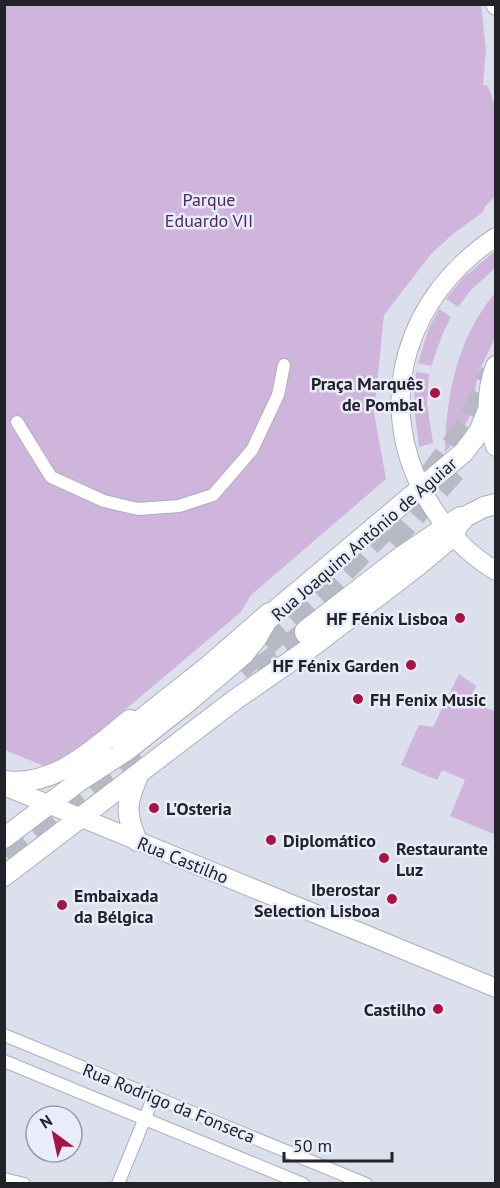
<svg xmlns="http://www.w3.org/2000/svg" width="500" height="1188" font-family="'PT Sans',sans-serif">
	<style>
		.green { fill: #cfb5dc }
		.lines { fill: none; stroke-linecap: round; stroke-linejoin: round }
		.highway-tunnel { stroke: #b7b9c5; stroke-width: 24; stroke-dasharray: 24 12; stroke-linecap: butt }
		.street-casing { stroke: #acafbc; stroke-width: 14 }
		.secondary-casing { stroke: #acafbc; stroke-width: 20 }
		.primary-casing { stroke: #acafbc; stroke-width: 22 }
		.highway-casing { stroke: #acafbc; stroke-width: 26 }
		.street { stroke: #fff; stroke-width: 12 }
		.secondary { stroke: #fff; stroke-width: 18 }
		.primary { stroke: #fff; stroke-width: 20 }
		.highway { stroke: #fff; stroke-width: 24 }
		.poi-dot { fill: #a91344; stroke: #e9ecfa; stroke-width: 2 }
		.labels { text-anchor: middle; dominant-baseline: central; stroke-width: 5; stroke-linejoin: round; paint-order: stroke }
		.park-label { font-size: 18px; fill: #512564; stroke: #e9ecfa }
		.poi-label { font-size: 18px; font-weight: bold; fill: #222328; stroke: #e9ecfa; text-anchor: end }
		.street-label { font-size: 18px; fill: #222328; stroke: #e9ecfa }
	</style>
	<rect width="100%" height="100%" fill="#dcdfec"/>
	<path class="green" d="M5,5H481L486,50L483,85L488,86L495,106V197L485,206L483,212L453,234L431,254L384,315L374,413L386,479L251,595L241,612L76,751L44,766L5,750Z
		M495,251V268L471,290L458,307L446,299L463,278Z
		M495,293V338L479,371L469,418L458,438L445,452C446,396 457,338 495,293Z
		M439,309L451,317L443,333L431,366L418,363L429,328Z
		M416,372L429,374L427,403L433,443L419,447L414,406Z
		M459,674L476,686L469,702L495,711L494,834L450,816L465,780L442,770L437,780L401,765L419,725L433,727Z"/>
	<g class="lines">
		<path class="highway-tunnel" d="M431,475L469,424L492,372
			M390,542L459,465
			M239,669L329,586L395,518
			M258,671L307,632
			M4,853L137,751"/>
		<defs>
			<path id="street" d="M17,422L51,477L104,501L138,509L179,506L213,495L252,450L278,395L284,365
				M4,1035L366,1184
				M4,1061L303,1184
				M4,1179L24,1184
				M118,1184L154,1096"/>
			<path id="secondary" d="M495,4L496,6
				M496,237C407,295 373,401 425,495C443,527 464,552 496,571
				M4,786L496,988"/>
			<path id="primary" d="M496,366C486,393 486,419 496,446
				M4,781C55,788 94,748 130,720
				M4,838L78,782L127,750L189,701L243,655L256,639L270,615L464,452L479,432L488,410
				M137,841C124,812 127,801 139,773
				M4,876L236,699L314,645L416,567L453,536L461,519L484,507L496,504"/>
			<path id="highway" d="M307,632L400,560L461,519
				M121,738L208,669L270,615"/>
		</defs>
		<use href="#street" class="street-casing"/>
		<use href="#secondary" class="secondary-casing"/>
		<use href="#primary" class="primary-casing"/>
		<use href="#highway" class="highway-casing"/>
		<use href="#street" class="street"/>
		<use href="#secondary" class="secondary"/>
		<use href="#primary" class="primary"/>
		<use href="#highway" class="highway"/>
	</g>
	<g class="poi-dot">
		<circle cx="435" cy="393" r="6"/>
		<circle cx="460" cy="618" r="6"/>
		<circle cx="411" cy="665" r="6"/>
		<circle cx="358" cy="699" r="6"/>
		<circle cx="154" cy="808" r="6"/>
		<circle cx="271" cy="840" r="6"/>
		<circle cx="384" cy="858" r="6"/>
		<circle cx="392" cy="899" r="6"/>
		<circle cx="62" cy="905" r="6"/>
		<circle cx="438" cy="1009" r="6"/>
	</g>
	<g class="labels">
		<g class="park-label">
			<text x="209" y="199">Parque<tspan x="209" dy="21">Eduardo VII</tspan></text>
		</g>
		<g class="poi-label">
			<text x="423" y="383">Praça Marquês<tspan x="423" dy="21">de Pombal</tspan></text>
			<text x="448" y="618">HF Fénix Lisboa</text>
			<text x="399" y="665">HF Fénix Garden</text>
			<text x="370" y="699" text-anchor="start">FH Fenix Music</text>
			<text x="166" y="808" text-anchor="start">L'Osteria</text>
			<text x="283" y="840" text-anchor="start">Diplomático</text>
			<text x="396" y="848" text-anchor="start">Restaurante<tspan x="396" dy="21">Luz</tspan></text>
			<text x="380" y="889">Iberostar<tspan x="380" dy="21">Selection Lisboa</tspan></text>
			<text x="74" y="895" text-anchor="start">Embaixada<tspan x="74" dy="21">da Bélgica</tspan></text>
			<text x="426" y="1009">Castilho</text>
		</g>
		<g class="street-label">
			<text transform="translate(364 539) rotate(-41)">Rua Joaquim António de Aguiar</text>
			<text transform="translate(183 860) rotate(22)">Rua Castilho</text>
			<text transform="translate(169 1103) rotate(22)">Rua Rodrigo da Fonseca</text>
		</g>
	</g>
	<rect width="500" height="1188" fill="none" stroke="#222328" stroke-width="12"/>
	<g transform="translate(54 1134) rotate(327)"><circle r="28" fill="#e9ecfa" stroke="#999ca6" stroke-width="1.5"/>
	<path d="M0-4.5L10 22L0 15L-10 22Z" fill="#a91344"/>
	<text y="-9" font-size="16" font-weight="bold" text-anchor="middle" fill="#222328">N</text>
	</g>
	<path d="M284 1152v9h108v-9" fill="none" stroke="#222328" stroke-width="3"/>
	<text x="293" y="1152" font-size="18" fill="#222328" stroke="#e9ecfa" stroke-width="4.5" paint-order="stroke">50 m</text>
</svg>
